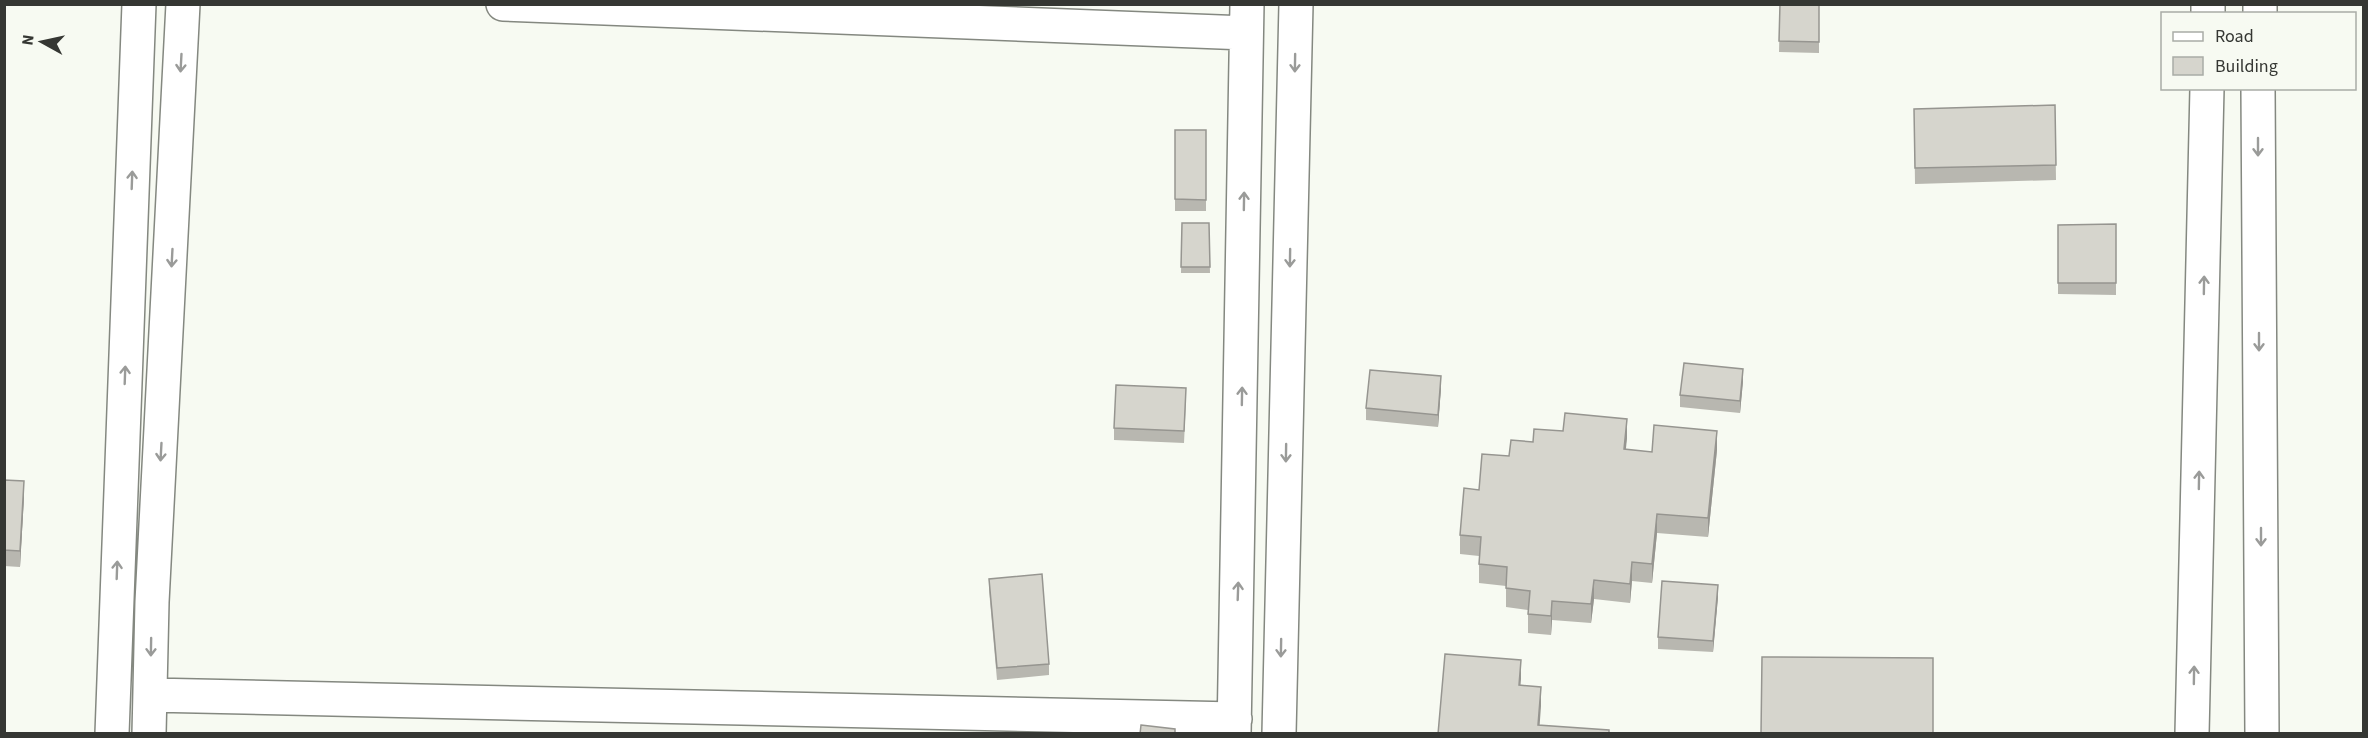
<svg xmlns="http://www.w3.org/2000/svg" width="2368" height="738" font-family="'Source Sans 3',sans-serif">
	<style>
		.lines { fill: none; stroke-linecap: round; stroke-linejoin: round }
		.minor-casing { stroke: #848880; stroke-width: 36 }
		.minor { stroke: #fff; stroke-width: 33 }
		.wall { fill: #b8b7b0 }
		.shaded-wall { fill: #969590 }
		.building { fill: #d6d5cd; stroke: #969590; stroke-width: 1.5 }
		.oneway { stroke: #9a9b99 }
	</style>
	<rect width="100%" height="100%" fill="#f7faf2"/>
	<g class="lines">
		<defs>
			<path id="minor" d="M503,4L1246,33
				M2208,14V4
				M2260,14V4
				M2258,88L2262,734
				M150,695L1235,719
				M112,734L139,4
				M149,734L152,602L183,4
				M1234,734L1247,4
				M1279,734L1296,4
				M2192,734L2207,88"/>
		</defs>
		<use href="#minor" class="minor-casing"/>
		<use href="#minor" class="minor"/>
	</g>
	<path class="wall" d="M1780,4H1819V53L1779,52Z
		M2055,105L2056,180L1915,184L1914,109Z
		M1175,130H1206V211H1175Z
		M1182,223H1209L1210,273H1181Z
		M2116,224V295L2058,294V225Z
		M1743,381L1740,413L1680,407V395Z
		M1441,388L1438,427L1366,420V408Z
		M1186,400L1184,443L1114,440V428Z
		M1627,438L1625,449L1652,452L1717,450L1708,537L1657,533L1652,583L1632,581L1630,603L1594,599L1591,623L1552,620L1551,635L1528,633V610L1506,607V586L1479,583V556L1460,554V535L1479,490L1509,456L1533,442Z
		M4,480L24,497L20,567L4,566Z
		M989,579L1049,664V675L997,680L989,590Z
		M1718,597L1713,652L1658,649V637Z"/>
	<path class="shaded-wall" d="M1743,369V381L1740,413V401Z
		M1441,376V388L1438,427V415Z
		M1627,419V438L1624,468V449Z
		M1717,431V450L1708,537V518Z
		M24,481V497L20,567V551Z
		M1657,514V533L1652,583V564Z
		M1632,562V581L1630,603V584Z
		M1594,580V599L1591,623V604Z
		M1718,585V597L1713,652V641Z
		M1552,601V620L1551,635V616Z
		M1521,660V679L1519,704V685Z
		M1541,687V706L1539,734L1538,725Z"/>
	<path class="building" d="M1780,4H1819V42L1779,41Z
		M2055,105L2056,165L1915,168L1914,109Z
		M1175,130H1206V200L1175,199Z
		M1182,223H1209L1210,267H1181Z
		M2116,224V283H2058V225Z
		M1684,363L1743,369L1740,401L1680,395Z
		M1370,370L1441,376L1438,415L1366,408Z
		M1116,385L1186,388L1184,431L1114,428Z
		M1565,413L1627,419L1624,449L1652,452L1654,425L1717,431L1708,518L1657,514L1652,564L1632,562L1630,584L1594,580L1591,604L1552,601L1551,616L1528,614L1530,591L1506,588L1507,567L1479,564L1481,537L1460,535L1464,488L1479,490L1482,454L1509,456L1511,440L1533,442L1534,429L1563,431Z
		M4,480L24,481L20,551L4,550Z
		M1042,574L1049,664L997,668L989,579Z
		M1662,581L1718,585L1713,641L1658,637Z
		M1445,654L1521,660L1519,685L1541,687L1538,725L1609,730V734H1438Z
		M1762,657L1933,658V734H1761Z
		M1141,725L1175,729V734H1140Z"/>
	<defs><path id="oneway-shaft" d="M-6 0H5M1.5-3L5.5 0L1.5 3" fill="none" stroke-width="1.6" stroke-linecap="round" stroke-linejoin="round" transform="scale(1.5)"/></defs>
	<g class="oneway">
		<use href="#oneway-shaft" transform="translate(181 63) rotate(93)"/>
		<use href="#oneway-shaft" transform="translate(1295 63) rotate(91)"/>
		<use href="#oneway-shaft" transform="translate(2258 147) rotate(90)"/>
		<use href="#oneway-shaft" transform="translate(132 180) rotate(-88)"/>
		<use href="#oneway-shaft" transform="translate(1244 201) rotate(-89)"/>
		<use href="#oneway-shaft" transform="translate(172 258) rotate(93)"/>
		<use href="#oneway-shaft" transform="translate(1290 258) rotate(91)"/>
		<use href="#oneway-shaft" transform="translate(2204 285) rotate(-89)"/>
		<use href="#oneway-shaft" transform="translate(2259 342) rotate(90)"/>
		<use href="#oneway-shaft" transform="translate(125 375) rotate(-88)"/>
		<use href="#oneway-shaft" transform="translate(1242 396) rotate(-89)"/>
		<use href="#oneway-shaft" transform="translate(161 452) rotate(93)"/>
		<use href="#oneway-shaft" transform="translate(1286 453) rotate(91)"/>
		<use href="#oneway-shaft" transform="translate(2199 480) rotate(-89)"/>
		<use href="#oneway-shaft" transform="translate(2261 537) rotate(90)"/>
		<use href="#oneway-shaft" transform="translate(117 570) rotate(-88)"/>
		<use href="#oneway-shaft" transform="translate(1238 591) rotate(-88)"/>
		<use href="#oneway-shaft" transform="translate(151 647) rotate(91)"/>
		<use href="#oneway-shaft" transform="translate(1281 648) rotate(91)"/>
		<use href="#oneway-shaft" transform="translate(2194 675) rotate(-89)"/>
	</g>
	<rect width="2368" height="738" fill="none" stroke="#353733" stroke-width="12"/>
	<rect x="2161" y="12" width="195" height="78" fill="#f7faf2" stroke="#a9aca6" stroke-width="1.5"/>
	<rect x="2173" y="32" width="30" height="9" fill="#ffffff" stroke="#a9aca6" stroke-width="1.5"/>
	<text x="2215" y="42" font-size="18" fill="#353733">Road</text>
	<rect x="2173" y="57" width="30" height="18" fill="#d6d5cd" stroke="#a9aca6" stroke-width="1.5"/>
	<text x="2215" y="72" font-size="18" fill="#353733">Building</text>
	<g transform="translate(42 42) rotate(278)" stroke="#f7faf2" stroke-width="4.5" paint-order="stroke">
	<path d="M0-4.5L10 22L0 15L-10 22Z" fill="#353733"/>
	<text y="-9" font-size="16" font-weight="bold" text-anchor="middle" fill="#353733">N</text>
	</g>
</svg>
